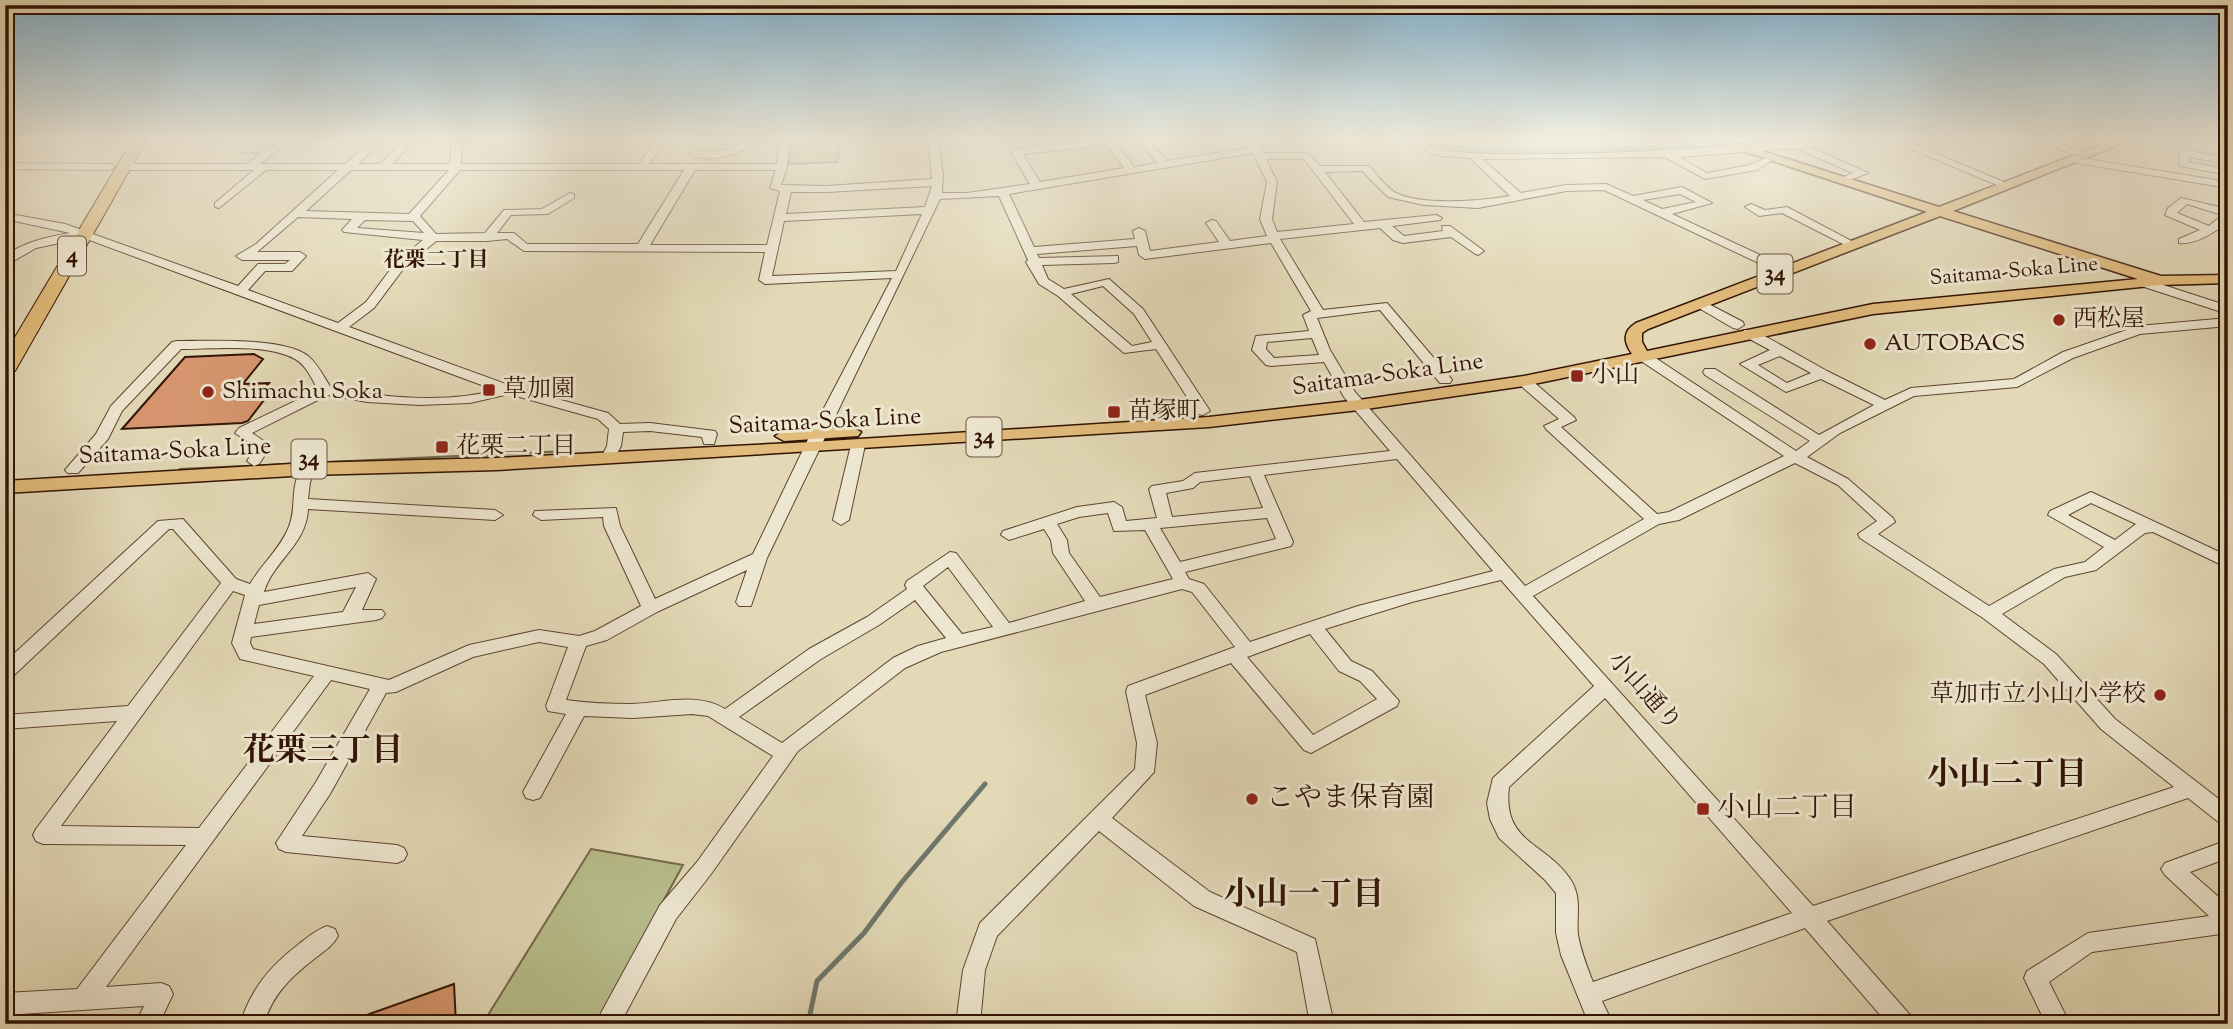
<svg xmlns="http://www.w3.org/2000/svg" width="2233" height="1029" font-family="'Sorts Mill Goudy','Noto Serif JP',serif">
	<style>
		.green { fill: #b8be8c; stroke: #756848; stroke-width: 2 }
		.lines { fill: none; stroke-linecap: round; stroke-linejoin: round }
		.stream-far1 { stroke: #6d776b; stroke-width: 3.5 }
		.stream { stroke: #6d776b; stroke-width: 5 }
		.river { fill: #95bab0; fill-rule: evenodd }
		.building { fill: #d7966f; stroke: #321304; stroke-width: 2 }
		.minor-casing { stroke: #5e4431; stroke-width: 2 }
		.major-casing { stroke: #321304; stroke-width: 3 }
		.highway-casing { stroke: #321304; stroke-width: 2 }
		.minor { fill: #ede6d0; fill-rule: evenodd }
		.major { fill: #e2bc7c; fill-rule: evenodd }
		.highway { fill: #e2bc7c; fill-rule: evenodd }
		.poi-dot { fill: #8f2418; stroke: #ede6d0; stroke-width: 2.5 }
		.labels { text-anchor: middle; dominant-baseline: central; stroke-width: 6; stroke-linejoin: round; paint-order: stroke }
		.far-neighbourhood-label { font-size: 21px; font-weight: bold; fill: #321304; stroke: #ede6d0 }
		.far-street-label { font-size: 21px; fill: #321304; stroke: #ede6d0 }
		.shield { fill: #ede6d0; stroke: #6a5241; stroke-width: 2 }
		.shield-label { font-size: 23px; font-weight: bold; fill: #321304 }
		.poi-label { font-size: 24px; fill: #321304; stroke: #ede6d0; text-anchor: start }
		.street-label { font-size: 24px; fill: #321304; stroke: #ede6d0 }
		.near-poi-label { font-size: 28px; fill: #321304; stroke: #ede6d0; text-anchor: start }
		.near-neighbourhood-label { font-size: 32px; font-weight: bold; fill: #321304; stroke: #ede6d0 }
	</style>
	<rect width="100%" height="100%" fill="#e3d9b7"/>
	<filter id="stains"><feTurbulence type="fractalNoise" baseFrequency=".00286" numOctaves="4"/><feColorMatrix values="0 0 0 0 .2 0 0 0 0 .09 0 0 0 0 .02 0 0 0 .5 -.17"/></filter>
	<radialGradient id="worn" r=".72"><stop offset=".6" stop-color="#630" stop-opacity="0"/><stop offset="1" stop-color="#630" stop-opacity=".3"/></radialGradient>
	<path class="green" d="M792,141H894L841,144L837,162L789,164Z
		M566,451L567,454L561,455L179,469Z
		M591,849L683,865L596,1024H532L488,1015Z"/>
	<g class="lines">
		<path class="stream-far1" d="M1739,145L1780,141"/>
		<path class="stream" d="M808,1024L817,981L864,933L902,882L985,784"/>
		<path class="river" d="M1420,141H1438L1457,146L1617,147L1693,144L1702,149L1693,154L1617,157L1457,156L1429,151Z"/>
	</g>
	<path class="building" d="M254,354L263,359L243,384L269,383L255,400H264L248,421L242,423L122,429L185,357Z
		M454,984L456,1024H347V1022Z"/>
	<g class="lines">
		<defs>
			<path id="minor" d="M252,141H263L257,147H273L278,150L260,164H345L371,141H382L358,164H380L403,141H414L392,164H450L452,141H462L461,164H639L655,141H665L649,164H777L779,141H789L787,167L781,185L827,186L932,179L928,141H981L976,144L939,147L943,174L942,193H967L1030,184L1011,152L1016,149L1091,141H1125L1117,144L1134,167L1157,163L1139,141H1149L1167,161L1253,147L1257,141H1267L1261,149L1263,153H1307L1320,166H1369C1377,174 1386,188 1396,193C1422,206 1482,201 1510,196L1470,158L1440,156L1428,152L1413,141C1427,141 1435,150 1448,151C1479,155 1512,154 1544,154C1646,155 1747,141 1848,141L1843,144L1810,147L1868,173L1844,182L1839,179L1853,173L1796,148L1679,157L1707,173L1750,165L1766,158L1771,161L1757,170L1705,179L1665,157L1482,159L1521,193L1566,185L1606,184L1633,196L1682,187L1712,203L1672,214L1788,268V274L1784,275L1604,190L1566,191L1478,208L1424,205L1388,197L1362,171L1325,172L1364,222L1436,215L1442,218L1440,220L1392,226L1404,236L1443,231L1442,226H1450L1484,251L1478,255L1474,253L1451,237L1403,243L1393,240L1380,228L1280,239L1323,310L1387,303L1450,377L1452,380L1450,383H1440L1380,310L1317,318L1330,350L1355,392L1525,586L1644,519L1546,429L1544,426L1559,419L1519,384L1517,381L1519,378H1529L1574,417L1576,420L1561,427L1657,514L1669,512L1784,456L1638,359V353H1648L1796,451L1810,441L1705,375L1703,372L1705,369H1715L1819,435L1874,405L1821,379L1786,392L1740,364L1770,350L1744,336V330H1754L1827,371L1885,400L1911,388L2014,379L2063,352L2138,326L2228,318V326L2140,334L2073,358L2017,387L1914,396L1840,433L1807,457L1848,479L1893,518L1895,522L1878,534L1989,606L2054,569L2085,562L2104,547L2048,515L2050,511L2091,492L2228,556V568L2153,532L2145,533L2096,570L2065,577L2002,614L2056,654L2115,719L2228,806V826L2221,824L2188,798L1827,921L1911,1016L1915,1024H1888L1805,928L1602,1001L1613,1024H1589L1561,955L1556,933V893L1545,880L1499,838L1490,819L1487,803L1493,778L1594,686L1501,580L1412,602L1325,629L1351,661L1372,671L1399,701L1397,706L1311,753L1304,750L1231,663L1145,695L1157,743L1154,772L1112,818L1210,892L1315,939L1334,1024H1310L1297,952L1194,906L1099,831L997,936L985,970L980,1024H956L963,970L980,923L1135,769L1137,743L1126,691L1128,686L1235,647L1192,592L1182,589L941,652L905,668L798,751L711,874L676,919L620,1024H595L660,905L697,862L773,756L708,716L692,714L633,718L584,716L540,798L533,800L526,798L523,792L566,714L548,711L546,706L568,647L539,642L473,657L396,692L386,693L330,794L302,836L397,845L404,848L407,854L404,860L397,863L286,852L279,849L276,843L316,782L370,689L331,680L106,987L161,983L169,986L173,994L159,1024H135L144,1006L5,1015V993L77,989L186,845L43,844L36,841L33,835L36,829L117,721L5,729V715L128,706L221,583L173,529H169L11,678L5,680V662L158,521L183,519L236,579L250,584C261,565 279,550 288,529C298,507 288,488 303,466L308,464L316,469L310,482L308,499L495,510L503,515L495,520L308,509C307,544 273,561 264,592L368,573L376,579L362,610H382L385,614L382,618L376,620L251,637L250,643L253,649L389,680L469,645L539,630L579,636L595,631L641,606L604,526L603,517L541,520L533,515L535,511L616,508L620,526L655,599L753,554L811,433L892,278L765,284L759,280L765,252L524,251L507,239L487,241H436L404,268L374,308L349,327L514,387L608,413L620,424L650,423L715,431L717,434L714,444H704L702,437L650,431L623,432L621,446L613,461L608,463L601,458L607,446L609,429L598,419L509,394L470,403L419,405L367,402L328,395L252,433L271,446L259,464L254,466L247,461L256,447L235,433L239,428L318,390C312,379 306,365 295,359C267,343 212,349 181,349L122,411L108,439L78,473H68L65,470L96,434L111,406L172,342L177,341C208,341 284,337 308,356C318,364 324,377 331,388C379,397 448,404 495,390L84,238L36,248L5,266V256C24,242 47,237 70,233L5,219V213L65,224L238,286L258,264H285L290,260H242L236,256L256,244L338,170H266L219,208L215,207V203L254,170H123L118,167L123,164H246L262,153L243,152V148ZM1107,145L1124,168L1040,182L1023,154ZM1253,153L1267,182L1260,219L1267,236L1230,241L1216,221L1212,220L1206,223L1219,242L1150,251L1145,231L1139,228L1133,231L1135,239L1034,247L1009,194ZM1266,159H1304L1354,224L1277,232L1272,219L1277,182ZM351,170H449L409,214L306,211ZM460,170H684L638,244H527L514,233H497L511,215L548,214L574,198V194L570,193L542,209L504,210L485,233L436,234L420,216ZM695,170H776L770,188L780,191L767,245H650ZM932,186L925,207L786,214L791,192H827ZM1680,194L1696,202L1662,209L1643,200ZM999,196L1028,260L1026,262L1039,284L1058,296L1124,353L1156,349L1198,414L1203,415L1210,411L1143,309L1109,279L1064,289L1048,279L1042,265L1114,263L1118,262V256L1039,258L1037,254L1137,246L1139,255L1145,259L1271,243L1311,311L1303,315L1309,331L1256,336L1252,350L1266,365L1271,366L1324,362L1344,397L1390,451L1195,473L1183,481L1152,486L1149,489L1157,518L1126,521L1122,507L1114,502L1077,507L1003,531L1001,535L1009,540L1044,529L1051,540L1053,553L1085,601L1009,623L956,553L950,552L907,581L905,585L907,589L867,617L809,649L725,709C698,692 662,703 632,704C610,704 588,703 566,700L586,646L607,640L657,612L747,570L736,602L739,606H751L767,558L940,199ZM922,214L896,271L772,276L784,221ZM298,217L352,219L342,230L344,232L423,240L396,262L366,302L338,323L248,290L265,271H292L306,256L300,252H257ZM365,220L413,221L424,233L357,228ZM1103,286L1134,314L1152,342L1132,346L1071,294ZM1312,338L1319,355L1274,358L1266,349L1267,342ZM1780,356L1811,373L1787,383L1758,365ZM1397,459L1493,571L1358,606L1250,642L1204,584L1189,579L1185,572L1291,546L1293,542L1264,475ZM1795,463L1838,485L1877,521L1858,534L1860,538L1983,618L2044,664L2101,729L2174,787L1813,906L1533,596L1659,524L1679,520ZM1250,476L1263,508L1172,517L1166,493L1193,488L1200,482ZM2091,503L2136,524L2115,540L2068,515ZM1108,513L1114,531L1145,530L1173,579L1100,597L1069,553L1067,540L1057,524L1079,517ZM1267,518L1276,539L1180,562L1160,528ZM948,567L993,627L962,634L923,586ZM356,587L343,612L254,624L259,605ZM233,591L245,595L232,643L240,659L314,676L199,828L61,826ZM915,600L946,638L918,646L893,658L782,743L739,717L821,659L879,625ZM1310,634L1339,671L1360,681L1377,699L1313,735L1247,657ZM1605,698L1792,913L1593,982C1587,967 1581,951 1578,935C1576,916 1582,900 1572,882C1548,842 1502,845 1509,787Z
				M745,141H757C742,154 707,165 690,154L695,151L729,150Z
				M1315,141H1326L1327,143L1322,146Z
				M1892,141H1906L2011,185L2002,187Z
				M2039,141H2054L2090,155L2081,157Z
				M2184,150L2228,158V164L2189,157V162L2228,169V175L2180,166L2179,153Z
				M2075,157L2228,182V188L2071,162L2070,160Z
				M5,163L110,164L115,167L110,170L5,169Z
				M2181,198L2228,209V222C2215,232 2196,245 2179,243V239L2200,230L2165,215L2168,208ZM2187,204L2222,215L2209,226L2177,213Z
				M1751,204L1765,210L1787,207L1859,245L1857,247H1849L1782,213L1759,216L1745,207Z
				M2142,278L2228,306V314L2138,285L2136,282Z
				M1701,300L1743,322L1744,325L1738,329L1733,328L1697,307V301Z
				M858,441L865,445L849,520L841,525L833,520L851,445Z
				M2228,840V858L2190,872L2228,905V933L2092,952L2049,982L2070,1024H2046L2024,978L2027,971L2088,933L2209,916L2165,875L2161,869L2165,863Z
				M327,926L335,929L338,936C333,946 323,952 314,959C291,977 272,995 264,1024H240C251,989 270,966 299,944C308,937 316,930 327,926Z"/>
			<path id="major" d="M1712,141H1731L1939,207L2111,141H2128L1953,211L2161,276L2228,275V283L2160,285L1873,314L1524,386L1359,410L1209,427L497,470L308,475L5,493V481L308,463L497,458L812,442L1209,417L1359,400L1524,376L1632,354C1623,341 1623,331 1636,323L1927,212ZM1940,216L2138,279L1873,304L1647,351L1642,342V333L1648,329Z
				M852,427L861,432L858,436L784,441L775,436L784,431Z"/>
			<path id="highway" d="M132,141H146L15,371L5,377V354Z"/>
		</defs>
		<use href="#minor" class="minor-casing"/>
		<use href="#major" class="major-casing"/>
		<use href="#highway" class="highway-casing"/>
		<use href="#minor" class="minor"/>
		<use href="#major" class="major"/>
		<use href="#highway" class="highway"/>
	</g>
	<linearGradient id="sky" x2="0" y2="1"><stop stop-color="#87b6d2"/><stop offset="0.49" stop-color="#f2eedf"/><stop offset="1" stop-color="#f2eedf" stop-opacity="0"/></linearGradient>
	<rect width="2233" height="285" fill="url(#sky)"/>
	<g class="poi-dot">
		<circle cx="2059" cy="320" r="7"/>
		<circle cx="1870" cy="344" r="7"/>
		<rect x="1570" y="369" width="14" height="14" rx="3.5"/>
		<rect x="482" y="383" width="14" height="14" rx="3.5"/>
		<circle cx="208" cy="392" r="7"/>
		<rect x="1107" y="405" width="14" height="14" rx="3.5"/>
		<rect x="435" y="440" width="14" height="14" rx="3.5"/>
		<circle cx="2160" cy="695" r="7"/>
		<circle cx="1252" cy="799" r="7"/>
		<rect x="1696" y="802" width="14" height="14" rx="3.5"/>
	</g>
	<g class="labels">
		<g class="far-neighbourhood-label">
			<text x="436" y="261">花栗二丁目</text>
		</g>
		<g class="far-street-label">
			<text transform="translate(2014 272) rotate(-5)">Saitama-Soka Line</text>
		</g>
		<g class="shield">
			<rect x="58" y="236.5" width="28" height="39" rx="5"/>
			<rect x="1757.5" y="254.5" width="35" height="39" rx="5"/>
			<rect x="966.5" y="417.5" width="35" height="39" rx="5"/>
			<rect x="291.5" y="439.5" width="35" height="39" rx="5"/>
		</g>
		<g class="shield-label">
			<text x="72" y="256">4</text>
			<text x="1775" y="274">34</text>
			<text x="984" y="437">34</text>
			<text x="309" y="459">34</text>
		</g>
		<g class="poi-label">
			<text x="2073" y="320">西松屋</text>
			<text x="1884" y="344">AUTOBACS</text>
			<text x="1591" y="376">小山</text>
			<text x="503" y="390">草加園</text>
			<text x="222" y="392">Shimachu Soka</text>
			<text x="1128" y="412">苗塚町</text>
			<text x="456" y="447">花栗二丁目</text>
			<text x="2146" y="695" text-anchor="end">草加市立小山小学校</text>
		</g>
		<g class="street-label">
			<text transform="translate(1388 375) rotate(-8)">Saitama-Soka Line</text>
			<text transform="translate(825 422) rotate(-3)">Saitama-Soka Line</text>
			<text transform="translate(175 452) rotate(-3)">Saitama-Soka Line</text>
			<text transform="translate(1644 692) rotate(48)">小山通り</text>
		</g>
		<g class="near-poi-label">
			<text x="1266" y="799">こやま保育園</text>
			<text x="1717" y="809">小山二丁目</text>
		</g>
		<g class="near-neighbourhood-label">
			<text x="323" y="752">花栗三丁目</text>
			<text x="2007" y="776">小山二丁目</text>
			<text x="1304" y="896">小山一丁目</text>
		</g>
	</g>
	<rect width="2233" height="1029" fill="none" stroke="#e3d9b7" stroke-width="28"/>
	<rect x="7" y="7" width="2219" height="1015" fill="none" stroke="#321304" stroke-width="3.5"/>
	<rect x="14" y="14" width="2205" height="1001" fill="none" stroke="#321304" stroke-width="2"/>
	<rect width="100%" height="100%" filter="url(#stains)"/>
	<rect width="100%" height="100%" fill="url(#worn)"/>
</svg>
